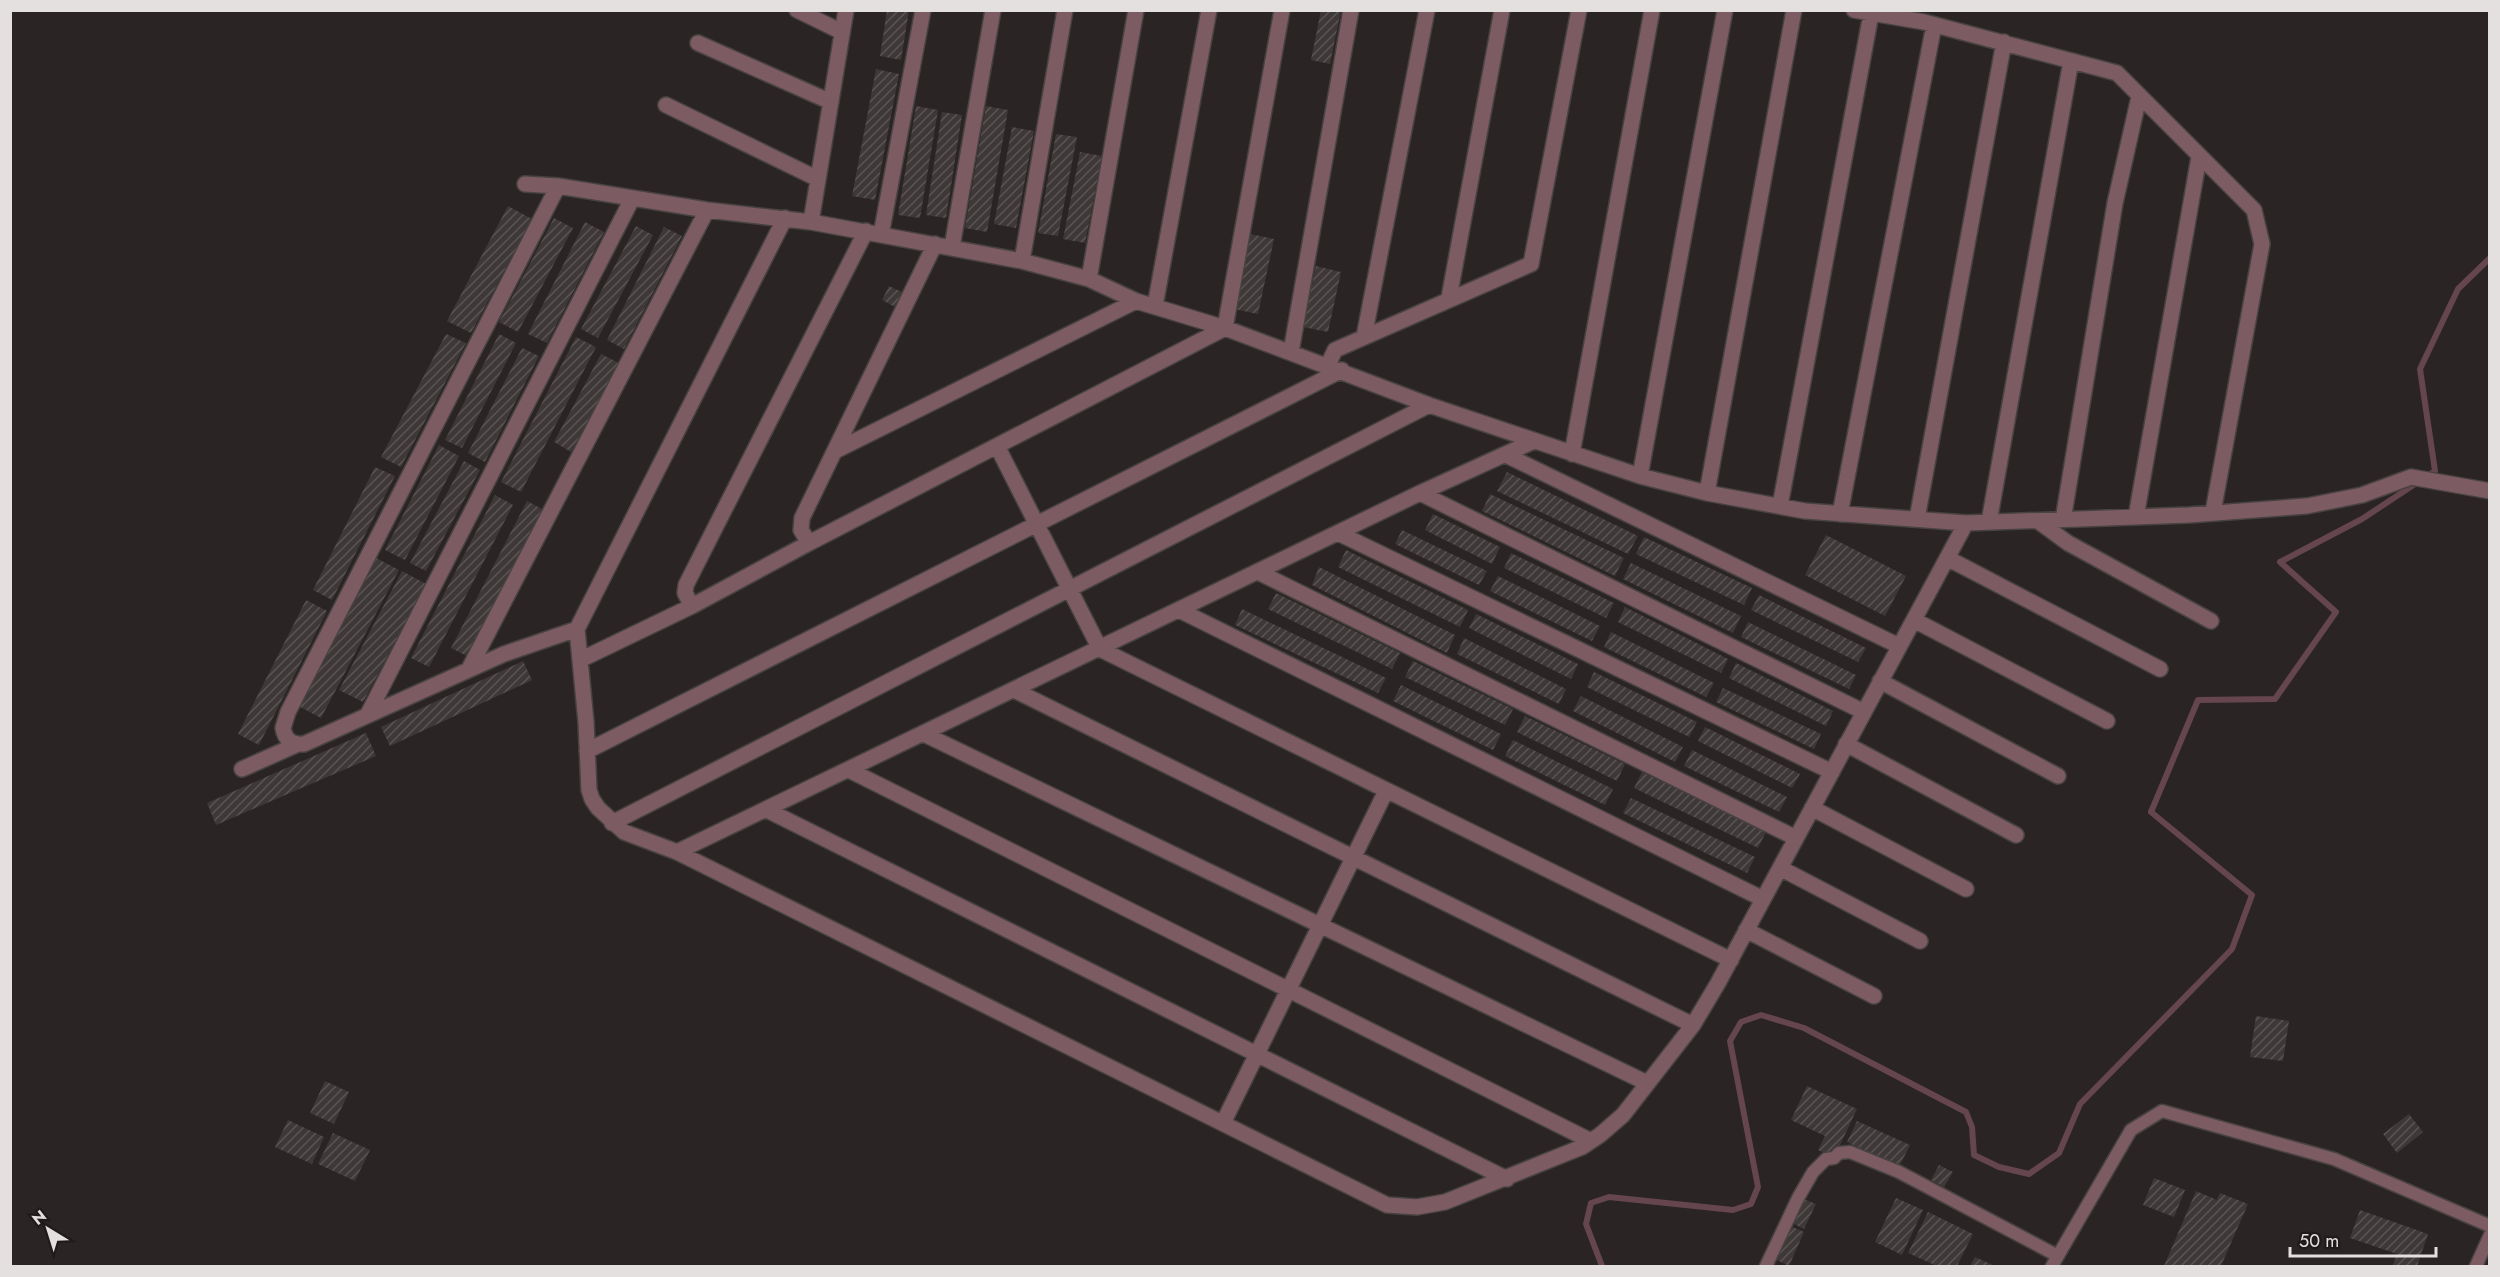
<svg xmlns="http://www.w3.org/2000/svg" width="2500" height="1277" font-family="Jost,sans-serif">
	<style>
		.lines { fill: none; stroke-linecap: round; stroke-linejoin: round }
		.stream { stroke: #65454e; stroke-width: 6 }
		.building { fill: url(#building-hatch) }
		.service-casing { stroke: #484243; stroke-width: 15 }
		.minor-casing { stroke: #484243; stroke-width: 18 }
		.service { stroke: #7c5c62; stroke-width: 12 }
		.minor { stroke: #7c5c62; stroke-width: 15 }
	</style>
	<defs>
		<pattern id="building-hatch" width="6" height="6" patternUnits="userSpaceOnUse" patternTransform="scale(1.5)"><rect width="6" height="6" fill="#3f3839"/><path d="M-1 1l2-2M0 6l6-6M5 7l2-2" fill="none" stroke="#5b5455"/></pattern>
	</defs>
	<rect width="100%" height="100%" fill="#2a2425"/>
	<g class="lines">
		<path class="stream" d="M2427,476L2435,471L2420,369L2458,289L2490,258
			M1602,1266L1586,1224L1591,1203L1609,1197L1733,1210L1751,1204L1758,1187L1730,1041L1741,1022L1761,1015L1804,1028L1966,1112L1972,1127L1974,1155L1999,1167L2029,1174L2059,1153L2080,1104L2232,949L2252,895L2151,812L2198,700L2275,699L2336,612L2280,562L2362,519L2418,482"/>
	</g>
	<path class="building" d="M887,10H909L901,60L880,56Z
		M1321,10H1341L1330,64L1311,60Z
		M876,69L899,74L875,200L852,196Z
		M916,106L938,110L920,218L898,215Z
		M986,106L1008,110L987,232L965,228Z
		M942,112L962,115L946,218L926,215Z
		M1012,127L1034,131L1016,228L994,224Z
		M1056,134L1077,137L1058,236L1038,233Z
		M1080,152L1102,156L1085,243L1063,239Z
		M508,206L532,219L471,333L447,321Z
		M554,218L573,228L518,332L499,322Z
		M585,222L604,232L547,343L528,334Z
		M636,226L653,235L598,338L581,329Z
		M664,227L682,236L624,349L607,340Z
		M1250,234L1274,239L1258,314L1234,309Z
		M1316,266L1341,272L1328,332L1303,327Z
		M889,286L902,292L895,307L882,300Z
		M446,334L466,343L401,467L381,457Z
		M499,334L516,343L462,448L445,440Z
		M576,337L596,347L521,492L501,482Z
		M522,348L539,356L485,462L468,453Z
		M601,354L619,363L571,452L554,442Z
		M439,445L459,456L405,560L385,550Z
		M464,461L480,470L426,571L410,563Z
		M375,467L395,476L332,600L313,590Z
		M1507,472L1638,536L1628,554L1497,491Z
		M1490,494L1624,558L1615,576L1482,511Z
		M495,495L513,505L429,667L411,658Z
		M527,501L542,509L467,656L451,648Z
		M1433,514L1500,547L1492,564L1425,530Z
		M1402,530L1487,571L1479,585L1395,544Z
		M1826,535L1906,576L1885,616L1805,575Z
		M1644,537L1752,588L1744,605L1636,554Z
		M1346,550L1468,610L1460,627L1338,567Z
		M1511,553L1614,603L1606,618L1504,568Z
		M376,558L399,570L321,718L298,706Z
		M1631,563L1741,616L1733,633L1623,579Z
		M1319,567L1455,635L1447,653L1312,585Z
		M402,571L426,584L363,702L339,690Z
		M1498,576L1600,626L1592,641L1490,591Z
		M1276,593L1400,653L1392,669L1268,609Z
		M1759,595L1866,648L1858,662L1751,610Z
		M306,600L327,611L259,745L238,734Z
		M1625,607L1728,659L1721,673L1618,622Z
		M1242,609L1386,678L1378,693L1235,625Z
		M1476,614L1578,664L1571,679L1469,628Z
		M1748,622L1856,675L1849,689L1741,637Z
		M1611,632L1714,683L1706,697L1604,647Z
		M1464,638L1566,689L1559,704L1457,654Z
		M523,661L532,680L390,746L381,727Z
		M1413,661L1513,709L1505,725L1405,677Z
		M1736,663L1833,711L1826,726L1729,678Z
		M1594,672L1697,722L1689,737L1587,687Z
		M1401,685L1501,734L1493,750L1393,701Z
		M1723,688L1821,734L1814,749L1716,702Z
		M1581,696L1683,747L1675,762L1573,711Z
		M1525,716L1625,764L1617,781L1517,732Z
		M1705,727L1800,774L1792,788L1698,741Z
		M366,733L376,756L216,825L207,803Z
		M1513,740L1613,789L1605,805L1505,756Z
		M1692,750L1787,797L1779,812L1684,766Z
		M1642,772L1766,832L1758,848L1634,788Z
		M1631,798L1755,857L1747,873L1623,813Z
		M2256,1016L2289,1021L2283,1061L2250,1057Z
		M325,1081L349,1092L334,1124L310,1113Z
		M1807,1086L1857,1109L1834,1158L1818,1150L1825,1136L1791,1120Z
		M2409,1114L2423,1132L2397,1153L2383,1134Z
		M288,1120L324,1137L312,1164L275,1147Z
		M1857,1121L1910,1145L1899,1167L1847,1142Z
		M333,1133L370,1150L355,1181L318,1164Z
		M1939,1165L1953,1172L1944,1187L1931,1180Z
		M2154,1178L2185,1190L2174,1217L2143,1205Z
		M2196,1191L2217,1200L2220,1193L2248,1204L2221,1266H2164Z
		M1801,1198L1816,1204L1804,1229L1790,1222Z
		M1896,1198L1923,1210L1902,1255L1875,1242Z
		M2360,1210L2428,1234L2417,1266L2393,1265L2397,1254L2350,1238Z
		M1928,1212L1973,1234L1957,1266H1937L1908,1253Z
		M1788,1225L1804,1232L1789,1266L1773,1258Z
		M1975,1257L1995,1266H1970Z"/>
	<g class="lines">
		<defs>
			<path id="service" d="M1766,1266L1798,1198L1813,1172L1826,1159L1834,1158L1839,1153L1850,1152L1899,1172L2058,1256
				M2052,1266L2131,1130L2162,1111L2334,1159L2490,1226
				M2476,1266L2490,1235"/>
			<path id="minor" d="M797,10L842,32
				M1854,10L1924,22L2117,73L2254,210L2262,244L2213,512
				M698,43L831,102
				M666,105L818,179
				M525,184L558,186
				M811,222L846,10
				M881,235L923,10
				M935,244L802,518L801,530L809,543L1225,328L1282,10
				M952,247L993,10
				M1022,261L1065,10
				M1089,279L1136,10
				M1449,298L1502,10
				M1155,306L1209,10
				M1364,337L1427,10
				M1291,352L1351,10
				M1328,365L1335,350L1531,264L1579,10
				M997,446L1100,649L1731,960
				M835,451L1136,301
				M1572,454L1652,10
				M1506,455L1899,646
				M1640,476L1725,10
				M1420,493L1864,712
				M1707,493L1794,10
				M1780,506L1871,14
				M1840,514L1934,25
				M2136,517L2199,157
				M1917,519L2004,42
				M2063,520L2115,203L2139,97
				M2038,521L2068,543L2211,621
				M1989,522L2071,61
				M1966,523L1718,983L1693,1025L1623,1115L1600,1135L1582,1147L1445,1202L1417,1207L1387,1205L677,852L624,832L598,808L592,799L589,790L586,722L577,629L504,654L304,744C292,745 285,740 283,728L288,712L558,186L707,210L811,222L1022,261L1089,279L1136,301L1225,328L1429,405L1640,476L1707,493L1805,511L1966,523L2189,515L2307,506L2362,495L2411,477L2490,491
				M1338,533L1832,772
				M809,543L692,606L685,593L686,585L866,231
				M1947,558L2160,669
				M1258,572L1796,838
				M1179,610L1763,899
				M1914,620L2107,721
				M577,629L785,218
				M580,660L692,606
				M469,669L707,210
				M1880,681L2058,776
				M1014,690L1693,1025
				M368,714L632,199
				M924,734L1647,1083
				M1846,744L2016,835
				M587,751L1342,370
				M242,769L296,745
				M849,770L1591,1141
				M1812,808L1966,889
				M767,810L1507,1179
				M612,823L1429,405
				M677,852L1420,493L1534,441
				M1780,868L1920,941
				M1746,930L1874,996
				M1223,1123L1386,791"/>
		</defs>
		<use href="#service" class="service-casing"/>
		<use href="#minor" class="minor-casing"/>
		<use href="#service" class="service"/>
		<use href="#minor" class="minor"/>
	</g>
	<rect width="2500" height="1277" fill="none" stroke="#e4e0e0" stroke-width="24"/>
	<g transform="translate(48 1229) rotate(322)" stroke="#201a1b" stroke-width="4.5" paint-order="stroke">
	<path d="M0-4.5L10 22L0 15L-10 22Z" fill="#e4e0e0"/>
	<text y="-9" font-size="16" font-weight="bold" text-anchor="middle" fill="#e4e0e0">N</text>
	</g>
	<path d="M2290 1247v9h146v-9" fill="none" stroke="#e4e0e0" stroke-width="3"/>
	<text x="2299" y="1247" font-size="18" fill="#e4e0e0" stroke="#201a1b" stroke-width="4.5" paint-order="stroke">50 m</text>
</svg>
